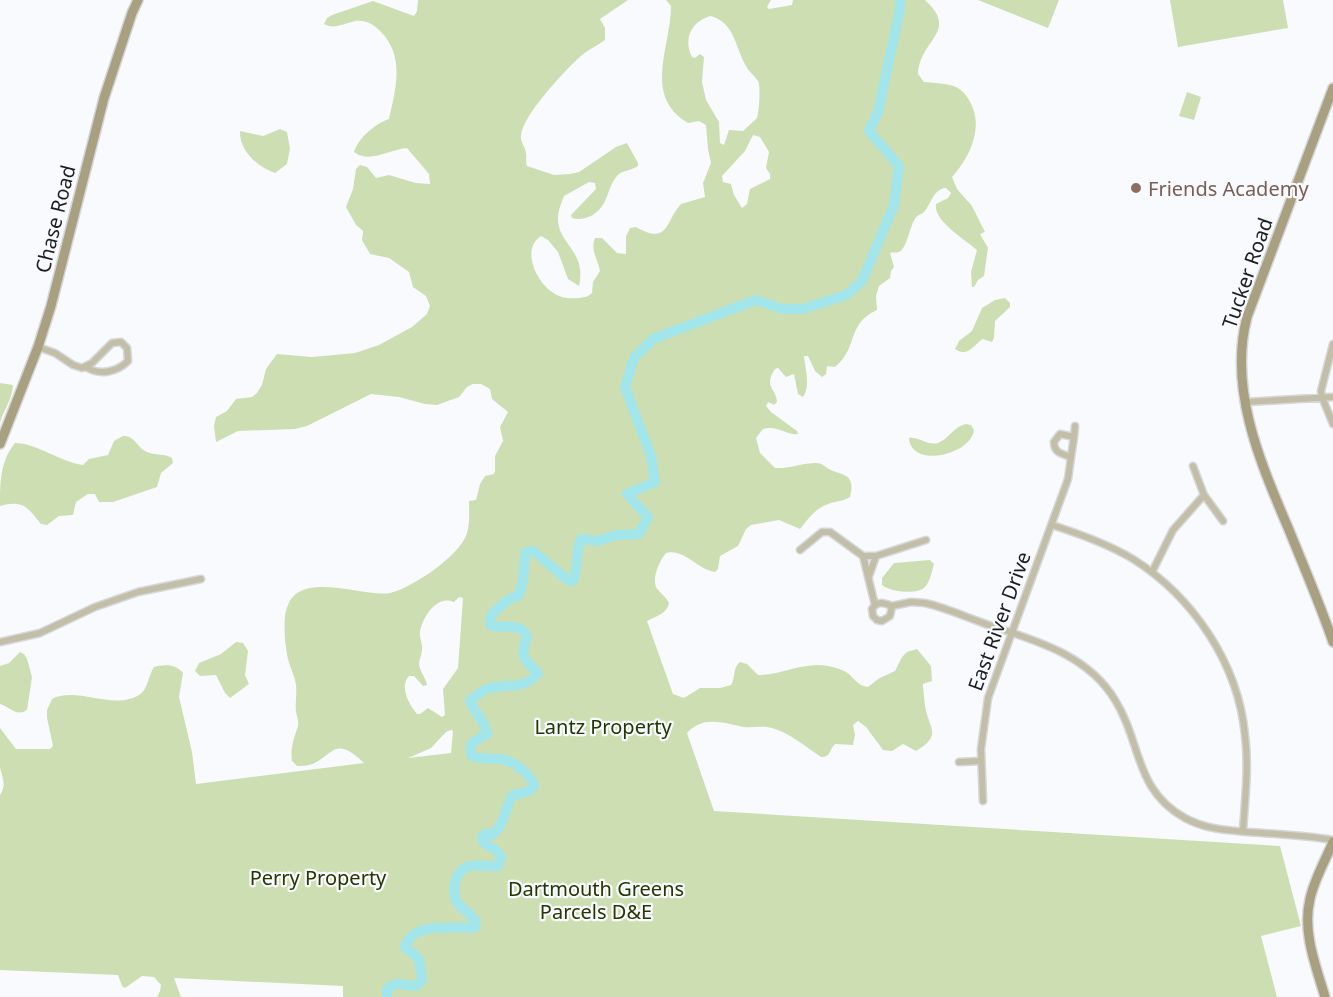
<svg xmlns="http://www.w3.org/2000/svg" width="1333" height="997" font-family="'Noto Sans',sans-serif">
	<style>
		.green { fill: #cddfb2; fill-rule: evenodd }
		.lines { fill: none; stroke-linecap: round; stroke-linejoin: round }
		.river { stroke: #a2e5ea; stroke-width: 10 }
		.street-casing { stroke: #d5d7da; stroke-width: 9 }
		.secondary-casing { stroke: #d5d7da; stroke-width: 12 }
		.street { stroke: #c3bea8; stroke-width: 6 }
		.secondary { stroke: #a8a080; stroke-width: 9 }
		.education-dot { fill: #8d6e63; stroke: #f8fafe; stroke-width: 2 }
		.labels { text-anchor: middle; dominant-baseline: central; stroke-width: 4.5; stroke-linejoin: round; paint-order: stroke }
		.education-label { font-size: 20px; fill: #785e54; stroke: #f8fafe; text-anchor: start }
		.street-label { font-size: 20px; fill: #1c1d1f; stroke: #f8fafe }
		.park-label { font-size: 20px; fill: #263600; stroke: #f8fafe }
	</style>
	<rect width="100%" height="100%" fill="#f8fafe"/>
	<path class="green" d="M418,0H628L600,19L605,28V40C597,46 589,49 582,55C566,69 523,115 521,135C520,142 525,146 526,153C527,158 525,161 527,166L554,175L570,174L579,172L616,147L627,143L638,163V166C631,171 622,170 617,176C605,191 610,205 591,216C584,219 579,220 572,218L571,215L596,189L595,183L589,182L564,196C561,204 558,211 558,219C558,244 587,251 579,286L568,279L558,252L548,240L541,236C521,249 536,281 552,292C560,298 569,299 579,298C585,297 588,297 592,293L593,282L600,271C598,259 590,251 595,238H602L617,253L626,254V236L630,228L636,227C669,246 665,221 681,204L705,197L703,183L711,163L708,149L706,125L699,121L688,123C642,96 671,47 671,6L666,0H771L767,7L769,9L792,5L793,0H925C960,32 919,40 918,74L924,82C934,83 947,83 956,87C962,90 966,95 969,100C985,126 970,157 952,177L957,189L972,206L985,232L980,234L988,248L984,276L978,280L974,287H972L971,272L977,250C966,240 933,221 936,204L948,198L951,193L946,188C933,189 932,203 924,212C922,214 918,215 916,217C910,225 907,249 899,252C896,253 893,252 890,253L894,267L891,271L890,278L879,286L876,296L877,310C846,324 859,347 835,367L827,366L826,374L822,377L815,371L808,356H804C805,369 811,385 803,397L798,394L794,374L786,377L778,368L775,369C763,388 776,387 777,402L774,405L768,402L766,406L771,412L797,431L798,434C787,436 778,425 763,429L756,438L760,453L775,468C789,469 802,463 816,463C822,463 824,466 829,469C843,476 856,473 850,497C844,501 838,501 831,503C815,508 809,518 800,529L779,520L751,525L746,529L738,546L720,556L718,569L715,572C698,570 684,548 666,553C660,560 652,577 656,587C659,592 666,597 669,603C667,614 656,616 647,621L673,694L684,698L700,688H720L731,685C736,678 732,668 740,662L747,664L758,675C782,675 804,661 828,666C833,667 841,669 846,672C854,677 857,686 868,687L878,679L895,671L902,657L907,652L917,649L931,666L932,681L923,684V687C924,693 924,700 925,706C929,729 943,735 916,751L903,744L892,751L883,750L866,727L858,721L853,725L855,735L853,745L835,744C829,750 831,757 821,757C806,747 790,733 772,728C763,725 753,728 744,727C723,723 703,715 687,733L714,811L1280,846L1301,926L1261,936L1277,997H343V986L174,978L181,997H157L160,991L161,985L154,977L142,976L125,988L122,986L118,975L0,970V795C7,784 2,778 0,767C0,755 0,740 0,728L16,749H50L53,746L47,718V710L52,699C78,686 112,711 139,695C148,690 148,676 154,667C165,664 176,664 183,673L179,697L192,752L196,784L364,763C328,728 333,768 297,766L292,761C290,748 294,738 298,726C299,721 297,717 296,712C295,703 297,694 296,685C295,676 290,668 288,659C285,646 282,618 288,605C302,570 365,598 390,593C412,588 461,555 467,533C470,523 469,511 469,501L476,500L480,484L485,476L494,474L495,471V456L503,441L500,427L508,412L492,399L490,389L481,384H473L467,387L459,397L437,405L425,404L399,397L371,394L307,426L295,429L238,431L216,442L214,426L216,417L227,411L236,399L252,397L257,393L262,385L266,369L277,354L312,357L355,353L379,345L412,327L427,314L430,306L426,296L413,287L409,272L389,258L370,254L362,240L363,231L356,225L346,207L353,189L356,169L360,165L367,167L376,178L389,175L416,183L430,184L429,174L407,148C391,149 369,164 354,152C359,137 375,124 389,119C396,88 405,55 380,31C373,24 366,20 355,21C346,23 333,30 324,24L327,18L332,15L373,1L414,16L417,11ZM710,16C735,22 735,47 746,66C749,72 755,76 758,81C761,86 759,111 757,118L743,131L729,130L724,145L720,143L719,122L706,100L702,82L704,57L700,54L695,58L692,57C683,39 691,22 710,16ZM753,135L760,137L769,152L766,168L770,174V179L750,189L747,204L742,208L734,195L731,184L723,182L722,176L745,151ZM459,597L463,598L458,668L443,689L445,715L442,717L428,708L420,714H417C409,704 399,687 409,676H414L423,686L427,685C426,678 420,672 419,664C419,659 422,655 422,650C423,644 419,638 420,632C423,616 437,595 454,602ZM451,730L453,731L451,753L408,758L431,748L446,732Z
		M978,0H1059L1048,28Z
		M1170,0H1283L1288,28L1178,47Z
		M1187,92L1201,97L1194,120L1179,116Z
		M280,129L287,132L290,149L287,164L275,173C258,167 239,151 240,131L263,136Z
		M1005,298L1010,303V307L995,321L994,338L992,342L983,339C973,345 968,358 955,349L959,341L972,331L982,308L995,300Z
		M0,383L13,385C13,398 3,411 0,423Z
		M966,424L971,425L974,430C971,455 911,469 909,438C918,436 928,446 938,443C949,439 954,426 966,424Z
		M123,436C135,435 137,448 147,452C156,456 165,453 172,458L173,463L161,473L157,487L113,502H99L95,494H88L76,502L73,515L59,516L47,525L41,524C28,509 25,499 0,506C0,483 0,461 15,443C37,443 60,462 83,465L89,459L108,455L114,441Z
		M930,560L934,564C932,571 930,582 925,587C917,595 890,592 882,585V578L894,563Z
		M236,642L243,643L248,651L245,675L249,684L230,698L225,693L216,675L200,676L195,671L199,663L221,654Z
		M20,652L24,654L27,659L32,677L27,710C16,717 10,707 0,704V666L9,663Z"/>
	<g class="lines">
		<path class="river" d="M387,997V989C401,978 405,989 418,985L422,979L419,959L405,947C414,920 452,930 475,927L476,922C470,912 462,910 457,902C453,896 454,889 455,883C462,857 479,868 498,866L501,857L497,851L484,843L482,837L485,834L492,835C504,826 505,809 512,796L531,790L534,785C529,773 514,761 501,759C490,758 482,760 472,756L470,749L473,742L487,734C484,718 475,715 470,701C475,697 481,691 487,689C505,682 523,692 538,673C523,658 520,658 527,636C519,621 503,630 490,625L491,615L509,599L518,596C526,582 522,567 526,552L533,551L568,580L573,581C579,567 575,552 581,539L598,541L616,535L639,534L648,517L627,494L655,482L651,456L625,387L634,358L653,339L756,300L782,309H803L846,295L862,281L894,205L899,166L869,131L878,112L900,9V0"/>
		<defs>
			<path id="street" d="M1333,344L1321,391L1322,397L1333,424
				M38,347L55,353L73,365L82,368L92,363L112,343L121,342L127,348L128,361C117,372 100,376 86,367
				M1246,402L1333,397
				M1071,457L1074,437
				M1193,466L1204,495
				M1052,525C1080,534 1108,544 1133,559C1193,597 1238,663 1245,735C1249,767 1245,799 1243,831
				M800,550L822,532H830L863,556
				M876,556L926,540
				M1152,572L1173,530L1204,495L1223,521
				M869,576L876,556H863L875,605
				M892,606C884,603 878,600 872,609L873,616L877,620L882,621L890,616L892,606L911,602L925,603C947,608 968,618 989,625C1037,641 1088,655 1115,700C1142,743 1134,790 1185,818C1205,829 1225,830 1247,832C1275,834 1305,835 1333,840
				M0,642L40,633L95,607L138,592L201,579
				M959,762L981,761
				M983,801L981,749L988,698L1068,479L1071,457C1062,454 1054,453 1054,442L1060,434L1074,437L1075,426"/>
			<path id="secondary" d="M1333,88L1247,317C1228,390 1261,464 1289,530C1304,567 1320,604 1333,642
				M0,444L38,347L51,306L104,98L132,13L138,0
				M1325,997C1316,966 1302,932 1310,899C1314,880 1325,861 1333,842"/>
		</defs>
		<use href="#street" class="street-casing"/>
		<use href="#secondary" class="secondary-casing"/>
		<use href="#street" class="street"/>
		<use href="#secondary" class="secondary"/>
	</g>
	<circle class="education-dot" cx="1136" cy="188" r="6"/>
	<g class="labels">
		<g class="education-label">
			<text x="1148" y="188">Friends Academy</text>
		</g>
		<g class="street-label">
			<text transform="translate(55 219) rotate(-76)">Chase Road</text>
			<text transform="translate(1247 273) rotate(-71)">Tucker Road</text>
			<text transform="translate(999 621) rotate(-70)">East River Drive</text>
		</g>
		<g class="park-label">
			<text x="603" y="726">Lantz Property</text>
			<text x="318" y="877">Perry Property</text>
			<text x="596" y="888">Dartmouth Greens<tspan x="596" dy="23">Parcels D&amp;E</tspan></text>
		</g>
	</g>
</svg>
